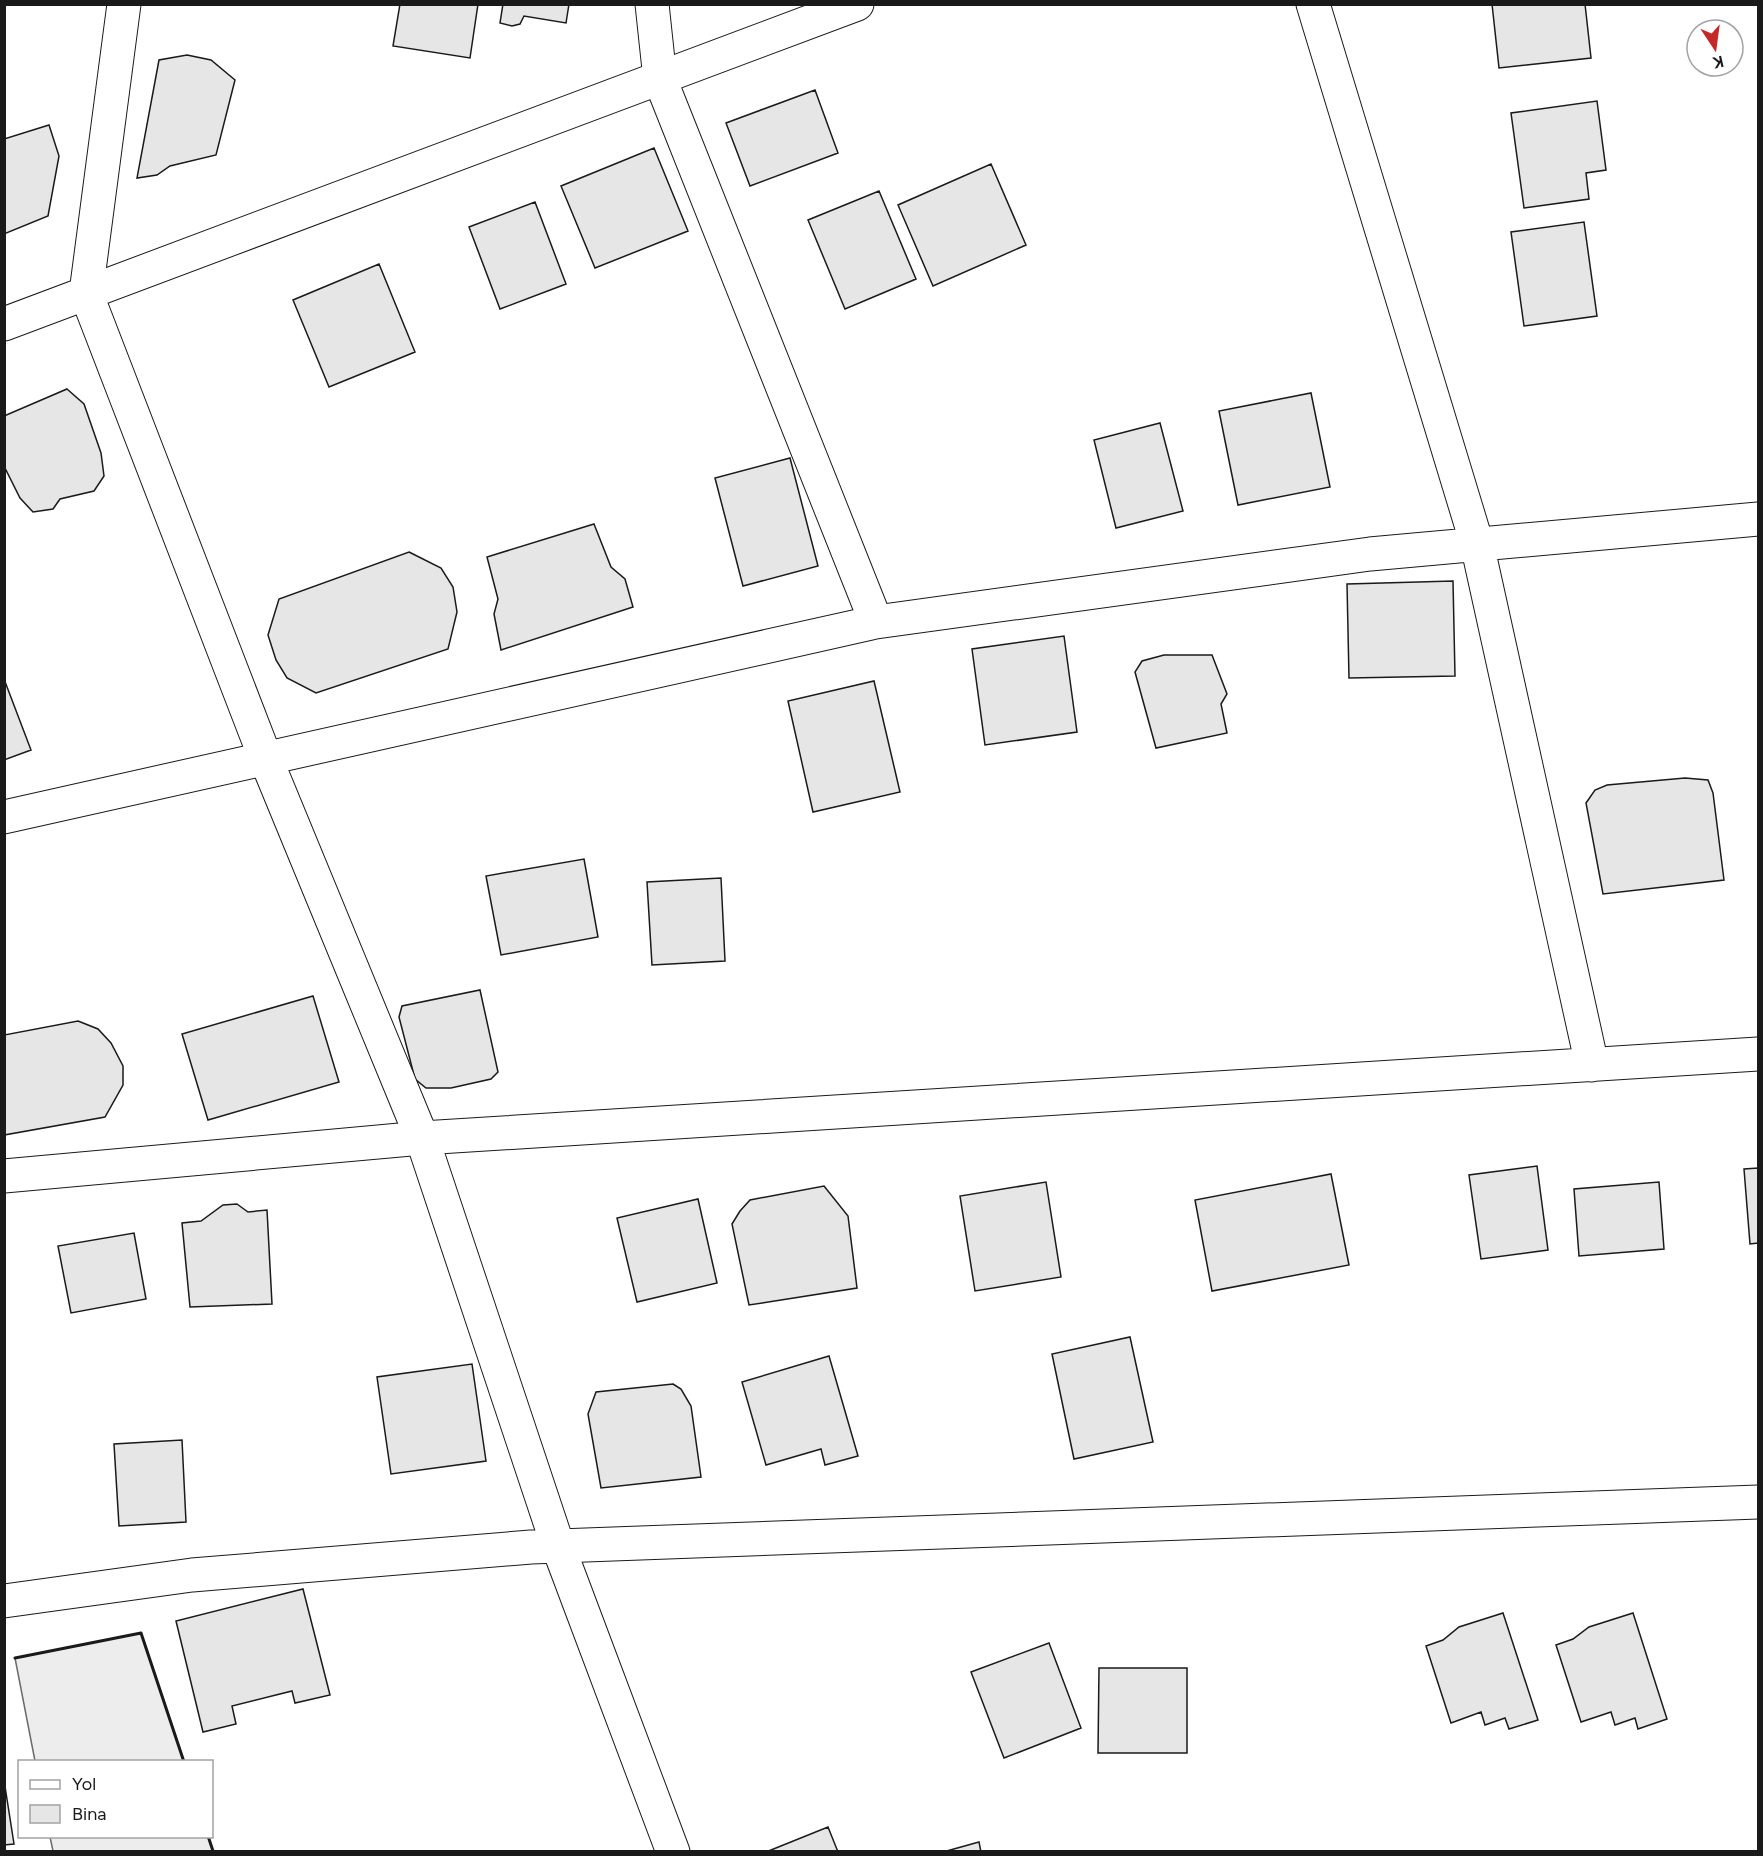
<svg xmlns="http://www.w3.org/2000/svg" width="1763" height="1856" font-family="Figtree,sans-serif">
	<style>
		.built { fill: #ededed; stroke: #6a6a6a; stroke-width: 1.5 }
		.building { fill: #e6e6e6; stroke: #1a1a1a; stroke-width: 1.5 }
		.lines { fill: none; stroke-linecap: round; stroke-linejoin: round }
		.minor-casing { stroke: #1a1a1a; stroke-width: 35 }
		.minor { stroke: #fff; stroke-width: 33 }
		.wall { stroke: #1a1a1a; stroke-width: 3 }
	</style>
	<rect width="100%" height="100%" fill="#fff"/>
	<path class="built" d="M141,1633L184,1761H35L15,1658Z
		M50,1837H208L213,1851H53Z"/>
	<path class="building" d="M400,4H478L470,58L393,46Z
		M503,4H569L566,23L524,16L520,24L512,26L500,23Z
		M1492,4H1585L1591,58L1499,68Z
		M187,55L211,60L235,80L216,155L170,166L157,175L137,178L159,60Z
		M815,90L838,153L750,186L726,123Z
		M1597,101L1606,170L1586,173L1589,199L1524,208L1511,113Z
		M49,125L59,156L48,216L4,234V139Z
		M654,148L688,231L595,268L561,186Z
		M991,164L1026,245L933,286L898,205Z
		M879,191L916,279L845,309L808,220Z
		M535,202L566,284L500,309L469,227Z
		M1584,222L1597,316L1524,326L1511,232Z
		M379,264L415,352L329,387L293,300Z
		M67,389L84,404L101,453L104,476L94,491L60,499L53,509L33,512L20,498L4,466V416Z
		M1311,393L1330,487L1238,505L1219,411Z
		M1160,423L1183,511L1116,528L1094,440Z
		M790,458L818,566L743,586L715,478Z
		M594,524L611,567L625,579L633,607L501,650L494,614L498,599L487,557Z
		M409,552L441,568L453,587L457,612L448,649L316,693L287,678L276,660L268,635L279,599Z
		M1453,581L1455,676L1349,678L1347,584Z
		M1064,636L1077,732L985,745L972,649Z
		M1164,655H1212L1227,694L1221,704L1227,733L1156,748L1135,672L1142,661Z
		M4,679L31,750L4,760Z
		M874,681L900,792L813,812L788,701Z
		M1685,778L1708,780L1713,793L1724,880L1603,894L1586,803L1595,790L1607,785Z
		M584,859L598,937L501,955L486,876Z
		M721,878L725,961L652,965L647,882Z
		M480,990L498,1072L491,1079L451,1088H426L415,1079L399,1017L402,1006Z
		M313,996L339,1082L208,1120L182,1034Z
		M78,1021L98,1029L111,1043L123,1066V1085L105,1117L4,1135V1035Z
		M1537,1166L1548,1250L1481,1259L1469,1175Z
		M1758,1168V1243L1750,1244L1744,1169Z
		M1331,1174L1349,1265L1212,1291L1195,1200Z
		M1046,1182L1061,1277L975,1291L960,1196Z
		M1659,1182L1664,1249L1579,1256L1574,1189Z
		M824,1186L848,1216L857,1288L749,1305L732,1224L740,1211L750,1200Z
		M698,1199L717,1283L637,1302L617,1218Z
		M237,1204L248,1212L267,1210L272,1304L190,1307L182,1223L201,1221L223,1205Z
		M134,1233L146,1299L71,1313L58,1246Z
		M1130,1337L1153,1442L1074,1459L1052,1354Z
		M829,1356L858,1456L825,1465L821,1449L766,1465L742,1382Z
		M472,1364L486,1461L391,1474L377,1377Z
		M673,1384L681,1389L691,1406L701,1477L601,1488L588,1414L596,1392Z
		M182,1440L186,1522L119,1526L114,1444Z
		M303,1589L330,1695L295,1703L292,1691L232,1706L236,1724L203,1732L176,1621Z
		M1503,1613L1538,1720L1509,1729L1505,1718L1485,1725L1481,1712L1451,1723L1426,1646L1443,1640L1459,1627Z
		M1633,1613L1667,1719L1638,1729L1635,1718L1615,1725L1611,1712L1581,1722L1556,1645L1573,1639L1589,1627Z
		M1049,1643L1081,1728L1004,1758L971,1672Z
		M1099,1668H1187V1753H1098Z
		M4,1780L14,1844L4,1845Z
		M828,1827L838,1852H766Z
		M979,1842L981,1852H943Z"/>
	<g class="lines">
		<defs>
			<path id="minor" d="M124,4L86,293L265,757L422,1138L558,1546L673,1852
				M652,4L660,79L876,622
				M1313,4L1477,544L1592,1065
				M4,324L857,4
				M4,817L876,622L1370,554L1758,519
				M4,1176L422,1138L1758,1054
				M4,1601L192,1575L531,1547L1758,1502"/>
		</defs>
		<use href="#minor" class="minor-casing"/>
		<use href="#minor" class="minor"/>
		<path class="wall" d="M15,1658L141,1633L184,1762
			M207,1852L213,1851L208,1836"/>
	</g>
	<rect width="1763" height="1856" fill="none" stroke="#1a1a1a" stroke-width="12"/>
	<rect x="18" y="1760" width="195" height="78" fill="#ffffff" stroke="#a3a3a3" stroke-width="1.5"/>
	<rect x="30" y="1780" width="30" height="9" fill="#ffffff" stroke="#a3a3a3" stroke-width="1.5"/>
	<text x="72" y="1790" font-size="18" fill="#1a1a1a">Yol</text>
	<rect x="30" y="1805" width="30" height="18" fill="#e6e6e6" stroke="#a3a3a3" stroke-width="1.5"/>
	<text x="72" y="1820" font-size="18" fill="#1a1a1a">Bina</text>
	<g transform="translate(1715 48) rotate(167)"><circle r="28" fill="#ffffff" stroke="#a3a3a3" stroke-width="1.5"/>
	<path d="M0-4.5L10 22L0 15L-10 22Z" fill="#c62828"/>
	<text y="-9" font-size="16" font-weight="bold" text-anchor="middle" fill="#1a1a1a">K</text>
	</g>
</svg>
